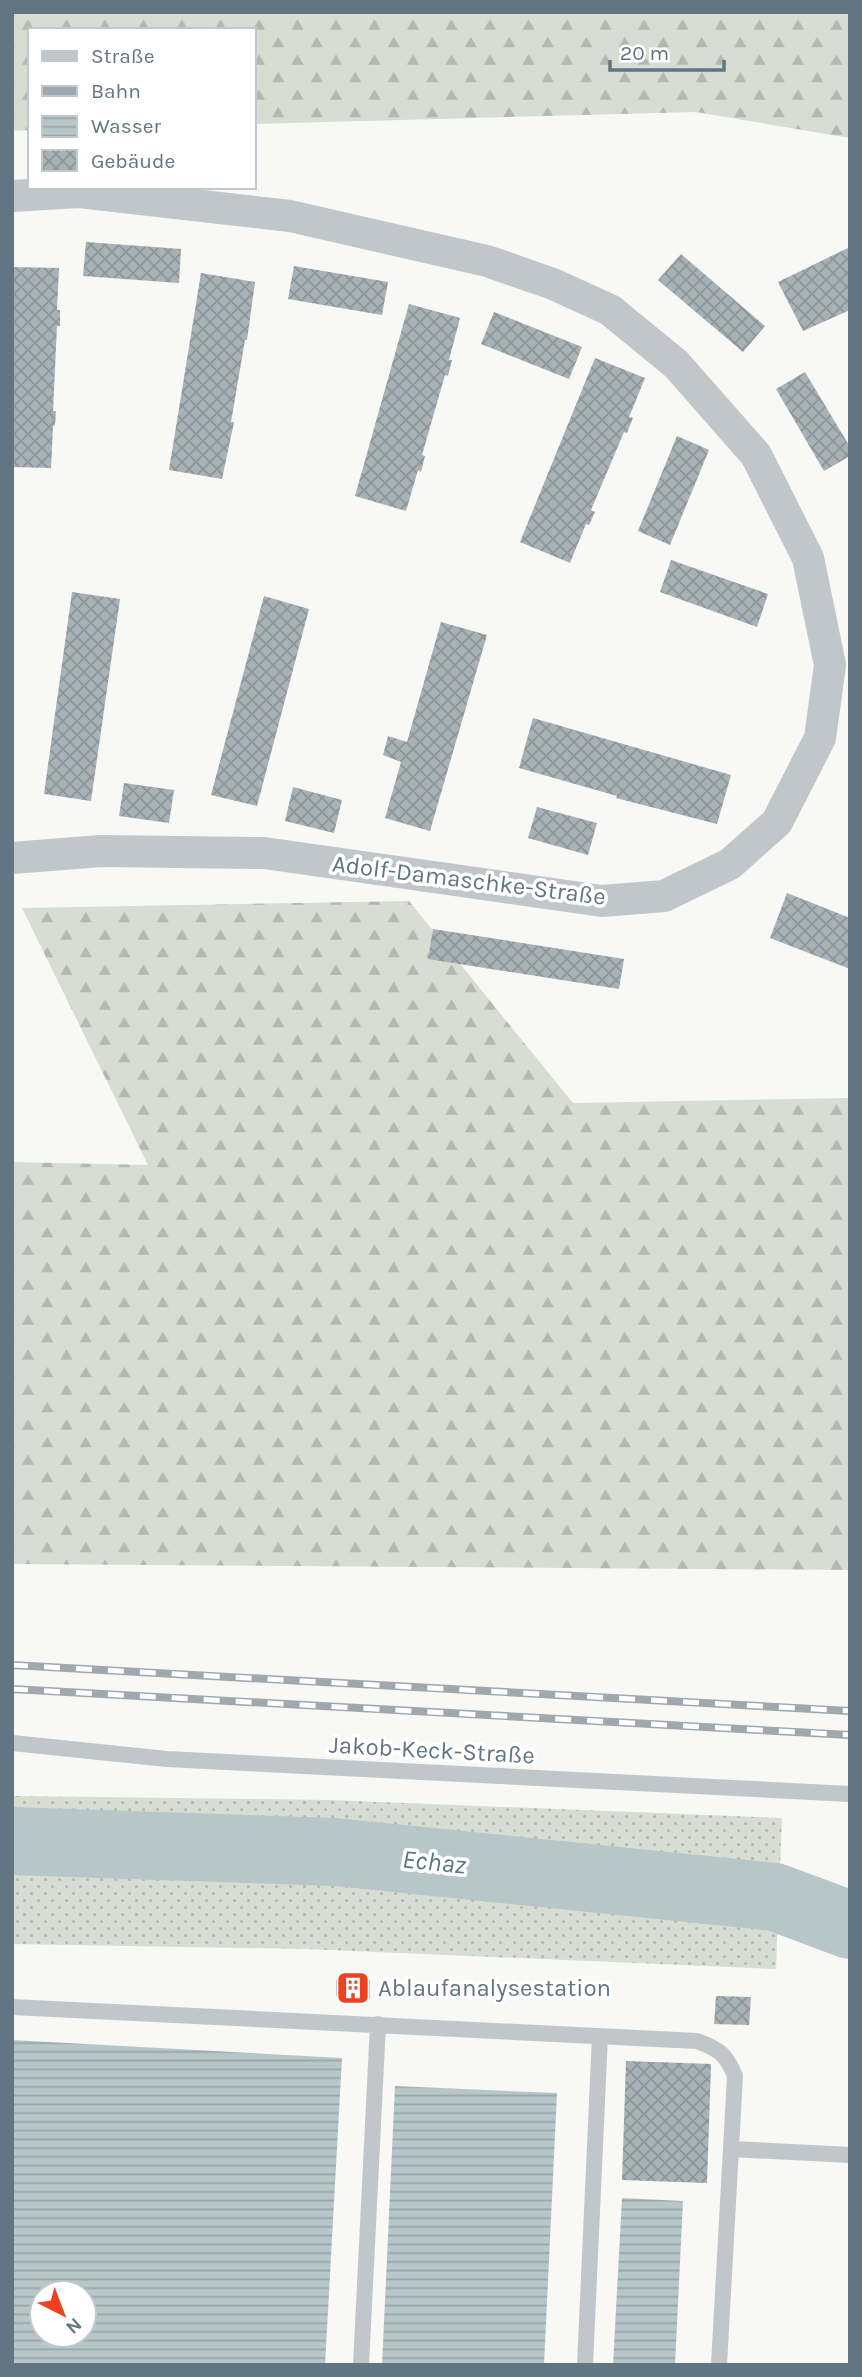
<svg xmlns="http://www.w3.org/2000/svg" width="862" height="2377" font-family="Karla,sans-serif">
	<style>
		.grass { fill: url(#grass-dots) }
		.forest { fill: url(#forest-firs) }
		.water { fill: url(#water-rules); fill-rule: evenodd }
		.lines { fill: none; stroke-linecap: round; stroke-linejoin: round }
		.river { stroke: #b7c6c9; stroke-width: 68 }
		.building { fill: url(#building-cross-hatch) }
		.service { stroke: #c0c6c9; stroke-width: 16 }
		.minor { stroke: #c0c6c9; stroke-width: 32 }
		.rail-casing { stroke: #9fa8ae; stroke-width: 8 }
		.rail { stroke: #fff; stroke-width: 5; stroke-dasharray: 16; stroke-linecap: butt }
		.labels { text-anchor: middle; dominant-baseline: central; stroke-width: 7; stroke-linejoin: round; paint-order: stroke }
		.street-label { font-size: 24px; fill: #617682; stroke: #fff }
		.poi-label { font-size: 24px; fill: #617682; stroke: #fff; text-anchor: start }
		.water-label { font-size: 26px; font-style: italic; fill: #5c767c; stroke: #fff }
	</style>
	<defs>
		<pattern id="grass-dots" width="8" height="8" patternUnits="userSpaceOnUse" patternTransform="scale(1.75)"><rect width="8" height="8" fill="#d8ddd4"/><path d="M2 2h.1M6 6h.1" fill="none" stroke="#b3b8b1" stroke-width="1.8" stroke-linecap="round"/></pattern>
		<pattern id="forest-firs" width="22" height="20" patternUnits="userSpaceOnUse" patternTransform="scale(1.75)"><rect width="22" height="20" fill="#d8ddd4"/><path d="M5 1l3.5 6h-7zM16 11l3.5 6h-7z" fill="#b3b8b1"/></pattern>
		<pattern id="water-rules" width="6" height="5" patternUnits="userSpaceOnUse" patternTransform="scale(1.75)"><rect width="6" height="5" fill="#b7c6c9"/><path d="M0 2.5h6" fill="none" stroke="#98a5a9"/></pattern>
		<pattern id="building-cross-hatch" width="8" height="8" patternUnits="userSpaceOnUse" patternTransform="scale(1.75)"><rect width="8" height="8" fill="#a7b2b7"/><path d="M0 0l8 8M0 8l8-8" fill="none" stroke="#8b959a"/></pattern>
	</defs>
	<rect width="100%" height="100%" fill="#f8f8f5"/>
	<path class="grass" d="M12,1796L330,1800L782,1818L776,1969L307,1949L12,1944Z"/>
	<path class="forest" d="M12,12H850V138L696,112L254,124V30H30V130L12,131Z
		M409,901L573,1103L850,1098V1570L12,1564V1162L148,1165L22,908Z"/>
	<path class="water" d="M12,2040L342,2058L325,2365H12ZM42,2293H84V2335H42Z
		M395,2086L557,2093L544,2365H382Z
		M622,2198L683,2201L675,2365H613Z"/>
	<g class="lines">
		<path class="river" d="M12,1841L335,1852L775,1897L850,1925"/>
	</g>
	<path class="building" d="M86,242L181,249L179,283L83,276Z
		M850,247V310L803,331L778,282Z
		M681,254L765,326L743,352L658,280Z
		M294,266L388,282L382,315L288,299Z
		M12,267L59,268L57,310H60V326H57L53,411H56L55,425L53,426L51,468L12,467Z
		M201,273L255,282L247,340H245L231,422H234L222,479L169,470Z
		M409,304L460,318L449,360H452L448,376L445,375L422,455L425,456L421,472L418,470L406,511L355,496Z
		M494,312L582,347L569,379L481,344Z
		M595,358L645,378L629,417L633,418L627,433L624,432L591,510L595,512L589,525L586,524L570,563L520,542Z
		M805,372L850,447V456L824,471L776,389Z
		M677,436L709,450L670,545L638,531Z
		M671,560L768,594L757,627L660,592Z
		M72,592L120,599L91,801L44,794Z
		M264,596L309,609L257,806L211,795Z
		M441,622L487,635L430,831L385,818L401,762L383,755L388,736L407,742Z
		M533,718L731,775L717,824L616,798L617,796L519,768Z
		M124,783L174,790L169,823L119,816Z
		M293,787L342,800L334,833L285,821Z
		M537,807L597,823L588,855L528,838Z
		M787,893L850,918V969L770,938Z
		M433,929L624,959L619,989L428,959Z
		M336,1979L370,1980V1998L336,1997Z
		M716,1996L751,1997L749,2025L714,2024Z
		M626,2061L711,2064L707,2183L622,2180Z"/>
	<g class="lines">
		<path class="service" d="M12,1743L167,1759L850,1794
			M12,2007L697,2041C719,2049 726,2054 735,2076L719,2365
			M732,2149L850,2155
			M361,2365L378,2024
			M585,2365L600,2036"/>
		<path class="minor" d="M12,196L79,192L290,216L487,261L553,284L610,310L676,364L756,455L808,558L830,665L820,738L777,822L730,864L664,896L602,901L264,853L101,851L12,858"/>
		<defs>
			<path id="rail" d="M12,1665L850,1711
				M12,1689L850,1735"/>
		</defs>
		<use href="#rail" class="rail-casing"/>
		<use href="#rail" class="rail"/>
	</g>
	<defs>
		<symbol id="building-square" viewBox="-11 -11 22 22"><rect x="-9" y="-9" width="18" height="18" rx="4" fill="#ed4220" stroke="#fff"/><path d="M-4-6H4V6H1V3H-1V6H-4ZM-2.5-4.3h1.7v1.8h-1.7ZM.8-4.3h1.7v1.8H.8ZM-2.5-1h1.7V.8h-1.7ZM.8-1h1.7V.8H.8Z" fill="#fff"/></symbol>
	</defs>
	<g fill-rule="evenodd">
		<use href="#building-square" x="334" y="1969" width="38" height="38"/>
	</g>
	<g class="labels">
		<g class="street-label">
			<text transform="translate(469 880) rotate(7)">Adolf-Damaschke-Straße</text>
			<text transform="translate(432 1750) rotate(3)">Jakob-Keck-Straße</text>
		</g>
		<g class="poi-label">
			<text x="378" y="1988">Ablaufanalysestation</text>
		</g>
		<g class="water-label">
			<text transform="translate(434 1862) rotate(6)">Echaz</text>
		</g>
	</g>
	<rect width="862" height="2377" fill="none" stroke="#617682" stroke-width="28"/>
	<rect x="28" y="28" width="228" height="161" fill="#ffffff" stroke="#c0c8cd" stroke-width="2"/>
	<rect x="42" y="51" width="35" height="10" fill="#c0c6c9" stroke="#c0c8cd" stroke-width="2"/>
	<text x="91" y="63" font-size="21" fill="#617682">Straße</text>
	<rect x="42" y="86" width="35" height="10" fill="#9fa8ae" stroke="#c0c8cd" stroke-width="2"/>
	<text x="91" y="98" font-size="21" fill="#617682">Bahn</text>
	<rect x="42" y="116" width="35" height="21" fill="url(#water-rules)" stroke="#c0c8cd" stroke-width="2"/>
	<text x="91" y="133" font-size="21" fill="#617682">Wasser</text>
	<rect x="42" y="150" width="35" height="21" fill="url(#building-cross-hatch)" stroke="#c0c8cd" stroke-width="2"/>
	<text x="91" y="168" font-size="21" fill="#617682">Gebäude</text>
	<g transform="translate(63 2314) rotate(138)"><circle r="33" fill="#ffffff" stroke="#c0c8cd" stroke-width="2"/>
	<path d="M0-5L12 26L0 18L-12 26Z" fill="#ed4220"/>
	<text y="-10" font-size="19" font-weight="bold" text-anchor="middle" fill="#617682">N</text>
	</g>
	<path d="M610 60v10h114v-10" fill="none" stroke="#617682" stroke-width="3.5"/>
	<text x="620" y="60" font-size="21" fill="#617682" stroke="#ffffff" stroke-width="5" paint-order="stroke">20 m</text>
</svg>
